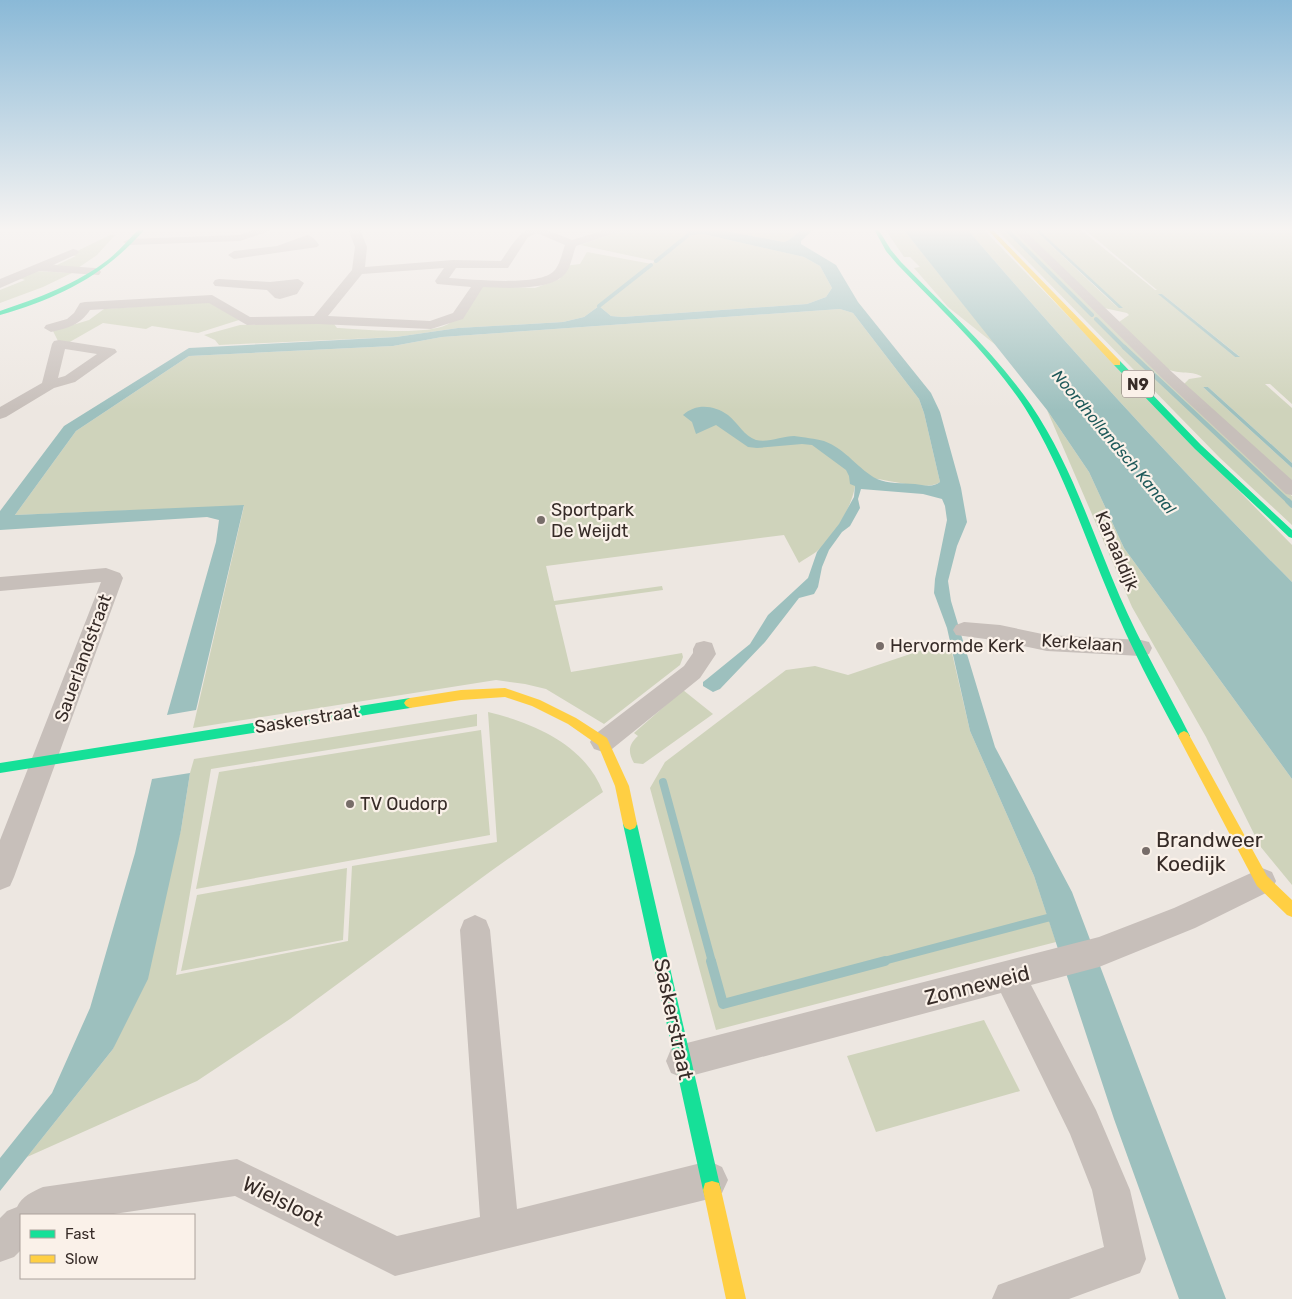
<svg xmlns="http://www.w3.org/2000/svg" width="1292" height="1299" font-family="Rubik,sans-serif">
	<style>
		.green { fill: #cfd3bb; fill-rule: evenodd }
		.water { fill: #9dc0be }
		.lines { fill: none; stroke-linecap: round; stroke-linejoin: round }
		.stream-far4 { stroke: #9dc0be; stroke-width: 4 }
		.stream-far3 { stroke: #9dc0be; stroke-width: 4.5 }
		.stream-far2 { stroke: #9dc0be; stroke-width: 5.5 }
		.stream-far1 { stroke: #9dc0be; stroke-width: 8 }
		.stream { stroke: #9dc0be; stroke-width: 10 }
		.street { fill: #c7bfba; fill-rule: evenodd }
		.fast { fill: #16e098; fill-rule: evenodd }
		.slow { fill: #ffcf43; fill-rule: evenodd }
		.poi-dot { fill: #776d69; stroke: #faf1e9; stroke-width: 2 }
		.labels { text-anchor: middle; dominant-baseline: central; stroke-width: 4.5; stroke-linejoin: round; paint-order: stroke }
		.shield { fill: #faf1e9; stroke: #726762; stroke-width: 1 }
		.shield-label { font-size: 16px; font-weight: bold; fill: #372c28 }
		.far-water-label { font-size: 16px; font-style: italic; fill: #1d5859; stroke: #faf1e9 }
		.poi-label { font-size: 18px; fill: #372c28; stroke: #faf1e9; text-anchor: start }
		.street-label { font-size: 18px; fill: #372c28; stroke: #faf1e9 }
		.near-poi-label { font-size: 21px; fill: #372c28; stroke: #faf1e9; text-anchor: start }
		.near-street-label { font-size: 21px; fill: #372c28; stroke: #faf1e9 }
	</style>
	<rect width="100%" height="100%" fill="#ede7e1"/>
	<path class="green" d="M628,229H680L687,233L688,236L703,234L804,257L820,266L832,288L826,297L807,304L622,317L611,316L599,306L584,317L563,322L458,328L396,337L219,345L215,340L204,335L240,325L327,322L334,324L337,328C362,329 433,337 451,322C462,313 471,297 480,286L535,288L560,279L564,266L580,264L587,252L652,264L655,261L580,245Z
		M715,229H802L789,240L784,242Z
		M885,229H903L997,346L948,307L914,268L920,267L910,257H904Z
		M967,229H983L1292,545V582C1179,469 1071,350 967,229Z
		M996,229H1013L1178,391L1292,496V525L1220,458Z
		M1021,229H1034L1118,308L1077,266L1037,229H1080L1155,290H1157L1084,229H1292V404L1270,384H1265L1292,408V463L1208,387H1203L1292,468V485L1184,384L1189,379L1202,377C1194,370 1178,375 1168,369C1154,360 1132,334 1119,322L1129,315L1127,313L1104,308ZM1159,294H1162L1239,356L1235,357Z
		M110,235H115L97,255L78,268L47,266L52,264L57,265L76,256L69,255Z
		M35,271L72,273L43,287L0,303V290L25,280L20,278Z
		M210,302L239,320L198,333L152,326L146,329L103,323L68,343H59L53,331L89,320L104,309Z
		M840,309L853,313L919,399L924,413L940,482C929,491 892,481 878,479C871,478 862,484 855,486C852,507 833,539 816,552C811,556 804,559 799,563L784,535L546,566L554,601L662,586L663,590L555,605L571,672L682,653L683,657L680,665L604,724L546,689L525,684L496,680L193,728L244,506L15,515L76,431L189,356L393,346L442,337Z
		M1047,410L1089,472L1124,548L1292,779V885L1260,846L1206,737L1132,607Z
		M931,647L952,653L970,731L1034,876L1056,942L716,1030L650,788L665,762L786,670L815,666L848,675Z
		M683,690L713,714L643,764L634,763C628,752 628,745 638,736L634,733Z
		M488,712C534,723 585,745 603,792L491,871L290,1019L197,1081L27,1157L113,1049L181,830L190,773L194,759L477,714V726L211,769L176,975L348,941L352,866L497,842Z
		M481,730L490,835L196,889L219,772Z
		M347,868L343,940L181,971L197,895Z
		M984,1020L1020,1091L876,1132L847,1056Z"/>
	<path class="water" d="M680,229H715L784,242L789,240L802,229H814L801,241V244L836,265L858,302L931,393L940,412L961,488L967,522L957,546L948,581L951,601L995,747L1072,892L1226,1299H1179L1114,1119L1034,876L970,731L947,628L934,593L935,579L947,520L945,506L942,499L923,494L861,489L858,499L860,508L850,526L842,532L829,550L822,567L818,587L814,594L799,598L765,642L720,689L713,692L703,686V682L707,679L750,644L768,615L808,578L817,552L839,524L854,497L855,486L850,484L849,476L846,470L812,445L802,444L757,448L748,447L716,425L696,434L692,422L683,415C696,403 714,405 728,415C738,423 744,436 756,440C768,443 783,436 794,436C803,437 816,439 824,441C846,449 859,470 877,479C888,484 903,483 915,484C923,485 933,488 940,482L924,413L919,399L853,313L840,309L442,337L393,346L189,356L76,431L15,515L244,505L196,710L167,715L216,542L219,520L207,517L0,530V511L64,426L189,348L396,337L458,328L563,322L584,317L599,306L611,316L622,317L807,304L826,297L832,288L820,266L804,257L703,234L687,236V233Z
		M903,229H967C1071,350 1179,469 1292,582V779L1124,548L1089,472L1047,410Z
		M1034,229L1040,231L1123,308H1119Z
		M1158,294H1162L1240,357H1235Z
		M1203,387H1208L1292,463V468Z
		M190,773L181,830L148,979L113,1049L0,1191V1158L52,1093L90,1008L135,853L152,779Z"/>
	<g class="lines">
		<path class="stream-far4" d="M1006,229L1092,315
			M656,261L687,236
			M599,306L651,265
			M1096,319L1125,348"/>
		<path class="stream-far3" d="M1124,347L1289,502"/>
		<path class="stream-far2" d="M1288,501L1292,505"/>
		<path class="stream-far1" d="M663,782L712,962
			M880,962L1047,918"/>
		<path class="stream" d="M711,961L723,1004L885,961"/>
		<path class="street" d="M256,229H270L269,231L240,241L129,245L123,242L129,239L239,235Z
			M351,229H363L361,232L367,247L365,267L453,260L501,261C527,222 527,221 572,240L608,229H623L622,231L576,246C572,256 571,268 564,275C549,291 504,288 483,287L463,319L431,329L318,324L247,325L209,303L90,310C80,325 68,328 51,332L44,328L46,325L67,319L74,313L80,303L85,302L212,295L250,317L314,316L352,270L355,247L349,231ZM537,233L565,245C562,253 560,265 554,271C539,287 471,279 449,278L456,268H508L528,237ZM444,268L435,281L437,284L471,287L453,313L430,321L328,316L362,274Z
			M1012,229H1023L1173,373L1292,480V495L1286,494L1163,379Z
			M307,235C312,236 316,240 319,245L317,247L234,259L228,255L234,251L277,246Z
			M73,249L77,250L79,252L77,254L53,265L95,268L99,269L101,272L99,275L39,271L0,288V279Z
			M219,279L270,282L298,279L304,283L297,294L280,299L275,298L267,290L215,286L213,283L215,280Z
			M59,340L110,348L115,349L117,352L75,382L54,388L6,417L0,419V407L42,383L52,344L54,341ZM65,349L97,354L65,376L58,378Z
			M106,568L120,573L123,578L14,877L10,886L0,890V840L101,582L0,591V577Z
			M964,622L1000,625L1047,635L1141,640L1149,642L1152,648L1149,654L1141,656L1047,651L1000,641L956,635L953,630L956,625Z
			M704,641L712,643L716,654L700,678L612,749L603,752L594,749L590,742L594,735L684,666L693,653V649L696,643Z
			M1262,868L1272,872L1276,881L1272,890L1195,928L1099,967L1031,985L1096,1110L1130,1190L1146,1259L1140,1273L1069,1299H992L998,1285L1104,1247L1092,1190L1070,1134L1001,993L683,1078L671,1073L666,1061L671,1049L683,1044L1099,937L1174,908Z
			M475,915L486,920L490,930L517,1209L709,1161L722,1167L728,1180L722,1193L709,1199L395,1276L235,1196L107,1215H21V1250L14,1257L0,1262V1218L7,1211L17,1207C22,1196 32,1192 43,1187L237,1159L397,1236L480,1217L460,930L464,920Z"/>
		<path class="fast" d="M139,229H145C104,276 59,298 0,315V311C38,298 77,284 109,259C120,250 129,239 139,229Z
			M874,229H878L891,250L901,262C946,308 994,352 1031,405C1071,464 1092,532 1120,597C1141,645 1167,690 1190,736L1188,739L1184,741L1180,739C1155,693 1130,646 1110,597C1083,533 1062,467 1025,408C990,354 941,310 897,264L886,251Z
			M1114,361H1120L1201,445L1292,530V538L1289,537L1195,449L1114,365Z
			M410,698L414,700L416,703L414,706L410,708L0,773V763Z
			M630,818L635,820L637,824L721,1190L719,1197L712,1199L705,1197L703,1190L623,824L625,820Z"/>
		<path class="slow" d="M987,229H992L1120,361V365H1114Z
			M505,688L540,700L576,718L607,738L629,786L637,824L635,828L630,830L625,828L623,824L615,786L598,745L568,724L532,706L505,697L461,700L410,708L406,706L404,703L406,700L410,698L461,690Z
			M1184,731L1188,733L1267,876L1292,900V917L1287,915L1257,886L1178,736L1180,733Z
			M712,1181L719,1183L721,1190L746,1299H726L703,1190L705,1183Z"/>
	</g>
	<linearGradient id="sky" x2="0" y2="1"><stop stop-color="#8ab9d7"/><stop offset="0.56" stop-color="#f7f4f2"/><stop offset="1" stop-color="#f7f4f2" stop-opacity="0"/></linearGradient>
	<rect width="1292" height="410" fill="url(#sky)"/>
	<g class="poi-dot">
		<circle cx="541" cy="520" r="5"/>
		<circle cx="880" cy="646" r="5"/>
		<circle cx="350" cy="804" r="5"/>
		<circle cx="1146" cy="851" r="5"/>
	</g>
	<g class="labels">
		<rect class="shield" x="1122" y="370.5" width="32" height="27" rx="4"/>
		<g class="shield-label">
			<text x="1138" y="384">N9</text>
		</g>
		<g class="far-water-label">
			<text transform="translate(1114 442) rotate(50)">Noordhollandsch Kanaal</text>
		</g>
		<g class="poi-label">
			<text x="551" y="510">Sportpark<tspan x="551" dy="21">De Weijdt</tspan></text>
			<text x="890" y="646">Hervormde Kerk</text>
			<text x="360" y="804">TV Oudorp</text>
		</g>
		<g class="street-label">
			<text transform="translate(1117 551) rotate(67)">Kanaaldijk</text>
			<text transform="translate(1082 643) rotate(4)">Kerkelaan</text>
			<text transform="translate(83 658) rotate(-70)">Sauerlandstraat</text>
			<text transform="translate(307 719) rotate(-9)">Saskerstraat</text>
		</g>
		<g class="near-poi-label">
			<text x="1156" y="839">Brandweer<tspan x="1156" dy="24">Koedijk</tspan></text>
		</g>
		<g class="near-street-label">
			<text transform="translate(977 985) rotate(-14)">Zonneweid</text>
			<text transform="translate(674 1019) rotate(78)">Saskerstraat</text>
			<text transform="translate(283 1201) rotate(26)">Wielsloot</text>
		</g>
	</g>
	<rect x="20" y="1214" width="175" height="65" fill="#faf1e9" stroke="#aca29c"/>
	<rect x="30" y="1230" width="25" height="8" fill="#16e098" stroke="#aca29c"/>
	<text x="65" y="1239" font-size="15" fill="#372c28">Fast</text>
	<rect x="30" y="1255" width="25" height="8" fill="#ffcf43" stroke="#aca29c"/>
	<text x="65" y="1264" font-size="15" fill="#372c28">Slow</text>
</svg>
